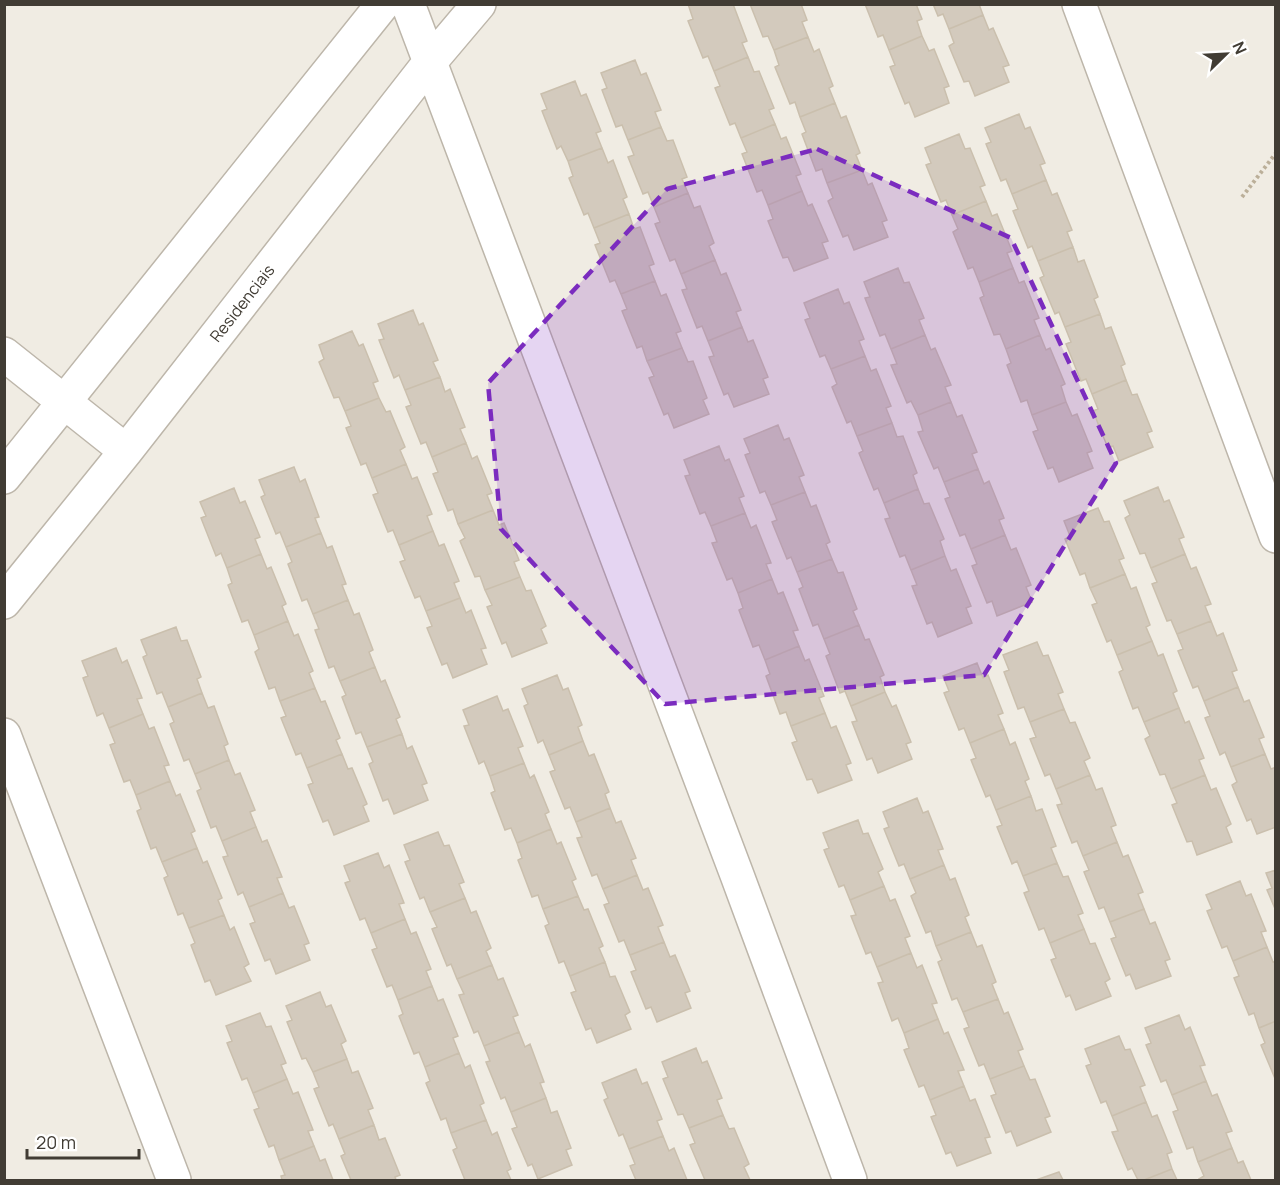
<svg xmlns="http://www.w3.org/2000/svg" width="1280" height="1185" font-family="Manrope,sans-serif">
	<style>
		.building { fill: #d3cabd; stroke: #cabfad; stroke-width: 1.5 }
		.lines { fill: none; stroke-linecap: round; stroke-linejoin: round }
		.minor-casing { stroke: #bdb6aa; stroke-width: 36 }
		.path { stroke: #bbaf99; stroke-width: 4; stroke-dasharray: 3 3; stroke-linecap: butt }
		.minor { stroke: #fff; stroke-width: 33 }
		.marked { fill: #7b2cbf; fill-opacity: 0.2; stroke: #7b2cbf; stroke-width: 4.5; stroke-dasharray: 12 8; stroke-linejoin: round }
		.labels { text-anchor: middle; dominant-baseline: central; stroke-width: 6; stroke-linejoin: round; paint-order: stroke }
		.street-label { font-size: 16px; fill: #413c34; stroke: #fff }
	</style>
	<rect width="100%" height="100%" fill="#f0ece3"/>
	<path class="building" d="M688,4H733L747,41L742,43L748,57L714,71L708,56L703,58L688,21L693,19Z
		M750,4H801L807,20L802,22L808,37L774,50L768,36L763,37Z
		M865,4H916L922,19L917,21L922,36L889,50L883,35L878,37Z
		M933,4H979L983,15L949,29L943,14L938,16Z
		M983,15L989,30L993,28L1009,65L1003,67L1009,82L975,96L969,81L964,82L949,46L954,43L949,29Z
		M922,36L929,51L934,49L949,86L944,88L949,103L915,117L909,102L905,104L890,67L895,65L889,50Z
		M808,37L814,52L819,49L833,86L829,88L835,103L800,117L795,102L790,104L775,67L779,65L774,50Z
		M748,57L754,72L759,71L774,108L769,110L775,124L741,138L735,123L730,125L715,88L720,86L714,71Z
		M635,60L641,75L646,73L661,110L655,112L661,127L628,140L622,125L616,127L602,90L607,88L601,73Z
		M575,81L581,96L586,94L601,131L596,133L602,148L568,161L561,146L557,149L542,111L547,109L541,94Z
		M835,103L841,118L846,116L860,153L856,155L862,170L827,183L822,169L816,171L802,134L806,132L800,117Z
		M1019,114L1025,129L1030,127L1045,163L1040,165L1046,180L1012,194L1006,179L1001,181L986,144L991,142L985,128Z
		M775,124L781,139L786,137L801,174L796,176L802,191L768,205L762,190L757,192L742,154L747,152L741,138Z
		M661,127L667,141L673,140L687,177L682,179L688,193L654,207L648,192L643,194L628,157L634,155L628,140Z
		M959,134L965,149L970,148L985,185L980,187L986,201L952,215L946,200L941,202L926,165L931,163L925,148Z
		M602,148L608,163L613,160L627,197L623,199L629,214L594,228L588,213L584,215L569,178L573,176L568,161Z
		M862,170L868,185L872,183L887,220L882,222L888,237L854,250L848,235L843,237L828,201L833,198L827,183Z
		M1046,180L1052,195L1057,193L1072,230L1067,232L1073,247L1038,261L1032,246L1028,248L1013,211L1018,209L1012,194Z
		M802,191L808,206L812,204L828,241L822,243L828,258L794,271L788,257L783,258L768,221L773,219L768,205Z
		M688,193L694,208L700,206L714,243L709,246L715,260L681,274L675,259L670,261L655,224L660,222L654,207Z
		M986,201L992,216L997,214L1012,251L1007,253L1013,268L979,282L973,267L968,269L953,232L958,229L952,215Z
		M629,214L634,229L640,227L654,264L649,266L655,281L621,294L615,280L610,282L595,245L600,243L594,228Z
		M1073,247L1078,262L1084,260L1098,297L1094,299L1100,314L1065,327L1059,312L1055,314L1040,278L1044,276L1038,261Z
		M715,260L721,275L726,273L741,310L736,312L742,327L708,341L702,326L697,328L682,290L687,289L681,274Z
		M898,268L904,283L909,282L924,318L919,320L925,335L891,349L885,334L880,336L865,298L870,297L864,282Z
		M1013,268L1019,283L1024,281L1039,318L1034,320L1040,335L1006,349L1000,334L994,335L980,298L984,296L979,282Z
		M655,281L661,296L666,294L681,331L676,333L682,348L647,361L642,346L637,348L622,311L627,309L621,294Z
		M838,289L844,304L849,302L864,339L859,341L865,356L831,369L825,355L820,357L805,320L810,318L804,303Z
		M413,310L419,325L423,323L438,360L433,362L440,377L405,390L399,375L394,378L379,340L384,339L378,324Z
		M1100,314L1105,329L1111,327L1125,364L1121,366L1126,380L1092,394L1086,379L1081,381L1066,344L1071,342L1065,327Z
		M742,327L748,342L753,340L768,377L763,379L769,394L734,407L728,393L724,395L709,357L714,356L708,341Z
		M352,331L359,346L363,344L378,381L373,383L379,398L345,411L339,397L334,398L319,362L324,359L319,345Z
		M925,335L931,350L935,348L951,385L945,387L951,402L918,415L911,401L907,403L891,365L897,364L891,349Z
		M1040,335L1046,350L1050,348L1065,384L1061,386L1066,402L1032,415L1027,400L1021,402L1007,365L1011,363L1006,349Z
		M682,348L688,362L693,361L707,398L703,400L709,414L674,428L668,413L664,415L649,378L654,376L647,361Z
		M865,356L871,371L876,369L891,406L886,408L892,423L857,436L851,421L847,423L832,387L837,384L831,369Z
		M440,377L445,392L450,389L465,427L460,429L466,443L432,457L426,442L421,444L406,407L411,405L405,390Z
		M1126,380L1132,395L1137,394L1152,431L1147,433L1153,447L1119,461L1113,446L1108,448L1093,411L1098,409L1092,394Z
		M379,398L386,412L390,411L405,447L400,450L406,464L372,478L366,463L361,465L346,428L351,426L345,411Z
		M951,402L957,417L962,415L977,452L972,454L978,469L944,482L938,467L934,469L918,432L923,431L918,415Z
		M1066,402L1072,416L1077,414L1092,451L1087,453L1093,468L1059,482L1053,467L1048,469L1033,432L1038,430L1032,415Z
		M892,423L897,437L903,436L917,473L913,475L918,489L884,503L878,488L874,490L859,453L863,451L857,436Z
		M778,425L784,440L789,438L804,475L799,477L805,492L771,505L765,491L760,493L745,455L750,453L744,439Z
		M466,443L472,459L477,456L492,493L487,495L493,510L458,524L453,509L448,511L433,474L438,472L432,457Z
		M719,446L725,461L729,459L744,496L739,498L745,513L711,526L705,512L700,514L685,476L690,475L684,460Z
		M406,464L412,479L417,477L432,514L427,516L433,531L399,545L393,530L388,532L373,495L378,493L372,478Z
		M294,467L300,482L305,479L319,517L315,518L321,533L286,547L280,532L276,534L261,497L265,495L259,480Z
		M978,469L984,484L989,481L1004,518L999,520L1005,535L971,549L965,534L960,536L945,499L950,497L944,482Z
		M1158,487L1164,502L1169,500L1184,537L1179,539L1185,554L1151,568L1145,553L1140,554L1125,518L1130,515L1124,501Z
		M234,488L240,503L245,501L260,537L255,539L261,554L227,568L221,553L216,556L201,518L206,516L200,502Z
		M918,489L924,504L929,503L944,539L940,541L945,556L911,570L905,555L900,557L885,519L890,518L884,503Z
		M805,492L811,507L816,505L830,542L826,544L832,559L797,572L791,557L787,559L772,522L777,520L771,505Z
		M1098,508L1104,522L1109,521L1124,558L1119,560L1125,574L1090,588L1085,573L1080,575L1065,539L1070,536L1064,521Z
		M493,510L499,525L504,523L519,560L514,562L520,577L485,590L480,576L475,577L460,541L465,538L458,524Z
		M745,513L751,528L756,525L771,563L766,564L772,579L738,593L732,578L727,580L712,543L717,542L711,526Z
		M433,531L439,546L444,544L459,581L454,583L460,598L426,611L420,596L415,598L400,562L405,560L399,545Z
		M321,533L327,548L332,546L346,584L342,585L348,600L313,614L307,599L302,601L288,564L292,562L286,547Z
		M1005,535L1011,550L1016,548L1031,585L1026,587L1032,602L997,616L992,601L987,603L972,566L977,564L971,549Z
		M261,554L267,569L271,567L286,604L282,606L288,621L254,635L248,620L242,622L228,585L232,583L227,568Z
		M1185,554L1191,569L1196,567L1211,604L1205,606L1211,621L1177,634L1171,620L1167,621L1152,584L1157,582L1151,568Z
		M945,556L951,571L956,569L971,606L966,608L972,623L938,637L932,622L927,624L912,586L917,585L911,570Z
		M832,559L838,573L843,572L857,609L853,611L859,625L824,639L818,624L813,626L799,589L803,587L797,572Z
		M1125,574L1131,589L1136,587L1150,625L1146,627L1152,641L1117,655L1111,640L1107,642L1092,605L1097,603L1090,588Z
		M520,577L526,591L531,590L546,626L541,629L547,643L512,657L506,642L502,644L487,607L492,605L485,590Z
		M772,579L778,594L783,592L798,630L793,631L799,646L765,660L759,645L753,647L739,610L743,608L738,593Z
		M460,598L466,613L471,610L486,648L481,649L487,664L453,678L447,663L442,665L427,628L432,626L426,611Z
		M348,600L354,615L359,613L373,650L369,652L375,667L340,681L334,666L329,668L315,630L319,629L313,614Z
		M288,621L294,636L298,634L313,671L309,673L315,688L280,701L275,687L269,689L255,652L259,649L254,635Z
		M1211,621L1217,636L1223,633L1237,670L1232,672L1238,687L1204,701L1198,686L1193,688L1178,651L1183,649L1177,634Z
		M859,625L865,640L869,639L884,675L880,677L885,692L851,706L845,691L840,693L826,656L830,654L824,639Z
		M176,627L181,641L187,640L201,677L197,679L202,693L168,707L162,692L157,694L143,657L147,655L141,640Z
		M1152,641L1158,656L1163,654L1177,691L1173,693L1179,708L1144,722L1138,707L1133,709L1119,672L1123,670L1117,655Z
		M1037,642L1043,656L1048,655L1063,692L1058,694L1064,709L1030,722L1024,707L1018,709L1004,672L1009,670L1003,655Z
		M799,646L805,661L809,659L824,696L819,698L825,713L791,726L786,712L780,714L766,676L770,674L765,660Z
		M116,648L122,663L127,660L142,698L137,699L143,714L109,728L103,713L97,716L83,678L88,676L82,661Z
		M977,663L983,678L988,675L1003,713L998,715L1004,729L970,743L964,728L959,730L944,693L949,691L943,676Z
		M375,667L381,682L385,680L400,717L396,719L402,734L367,747L361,732L356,734L342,697L346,695L340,681Z
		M557,675L563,690L568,688L582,725L578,727L583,741L549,755L543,740L538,743L524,706L528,704L522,689Z
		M1238,687L1244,702L1249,700L1264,737L1259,739L1265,754L1231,767L1225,752L1220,755L1205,718L1210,716L1204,701Z
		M315,688L321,702L325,701L340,738L336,740L342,754L307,768L301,753L296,755L281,718L286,716L280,701Z
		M885,692L892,707L896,705L911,742L906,744L912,759L878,773L872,758L867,760L852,722L857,721L851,706Z
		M202,693L208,708L214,706L228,744L224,746L229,760L195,774L189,759L184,761L170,724L174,722L168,707Z
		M497,696L503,711L508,709L523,746L518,748L524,763L490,776L484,761L479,764L464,726L469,725L463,710Z
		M1179,708L1185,723L1189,721L1204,758L1199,760L1205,775L1171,789L1165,774L1160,775L1145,739L1150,736L1144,722Z
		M1064,709L1070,723L1075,722L1090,758L1084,761L1090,775L1056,789L1050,774L1045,776L1030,739L1036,737L1030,722Z
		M825,713L831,728L836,726L851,763L846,765L852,780L818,793L812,779L807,780L792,743L797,741L791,726Z
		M143,714L149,729L154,727L169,765L164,766L170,781L136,795L130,780L124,782L110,745L115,743L109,728Z
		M1004,729L1010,745L1015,742L1029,779L1025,781L1031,796L996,810L990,795L986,797L971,760L976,758L970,743Z
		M402,734L407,749L412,746L427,783L422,785L428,800L394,814L388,799L383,801L369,764L373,762L367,747Z
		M583,741L589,756L594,754L609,792L605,794L610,808L576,822L570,807L565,809L550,772L555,770L549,755Z
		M342,754L348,769L352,768L367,804L363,806L369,821L334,835L328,820L323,822L308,785L313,783L307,768Z
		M1265,754L1271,769L1276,767V827L1257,834L1251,819L1247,821L1232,785L1237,782L1231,767Z
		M229,760L235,775L240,773L255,810L250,812L256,827L222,841L216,826L211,828L197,791L201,789L195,774Z
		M524,763L530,778L534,775L549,812L545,814L551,829L517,843L511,828L505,830L491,793L495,791L490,776Z
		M1090,775L1096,790L1102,788L1116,825L1111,827L1117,842L1083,856L1077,841L1072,843L1057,805L1062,804L1056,789Z
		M1205,775L1211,790L1216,788L1231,824L1226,827L1232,842L1197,855L1192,841L1187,842L1172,805L1177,803L1171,789Z
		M170,781L176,796L180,794L195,831L191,833L197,848L162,862L156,847L151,849L137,811L141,809L136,795Z
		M1031,796L1036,811L1042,809L1056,846L1051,848L1057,863L1023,876L1017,861L1012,864L997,827L1002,825L996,810Z
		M917,798L923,813L928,811L943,849L938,850L944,865L910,879L904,864L899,866L884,829L889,827L883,812Z
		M610,808L616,823L621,821L636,858L631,860L637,875L603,889L597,874L592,876L577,838L582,837L576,822Z
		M858,820L863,834L868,833L883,869L878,872L884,886L850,900L844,885L839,887L824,850L829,848L823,833Z
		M256,827L262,842L267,840L282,877L277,878L283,893L249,907L243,892L238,895L223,857L228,856L222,841Z
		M551,829L557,844L561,842L576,879L572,881L578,896L543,909L538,895L532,897L518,860L522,858L517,843Z
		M438,832L444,846L449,845L464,882L459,884L465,898L430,912L424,897L420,899L405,862L410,860L404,845Z
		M1117,842L1123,857L1128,855L1143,892L1138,894L1144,909L1110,922L1104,907L1099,909L1084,872L1089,870L1083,856Z
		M197,848L203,863L207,861L222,898L218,900L224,915L189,928L183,913L178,915L164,878L168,876L162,862Z
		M378,853L384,868L389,865L404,903L399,904L405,919L371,933L365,918L360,920L345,883L350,881L344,866Z
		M1057,863L1063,877L1068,876L1083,913L1078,915L1084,929L1050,943L1044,928L1039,930L1024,893L1029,891L1023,876Z
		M944,865L950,880L955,878L969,915L965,917L971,932L936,946L931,931L926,933L911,896L916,893L910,879Z
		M1276,870V911L1267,890L1272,888L1266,873Z
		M637,875L643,890L648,888L663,925L658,927L664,942L630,955L624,940L619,942L604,905L609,903L603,889Z
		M1240,881L1246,896L1251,894L1266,931L1261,932L1267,947L1233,961L1227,946L1222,948L1207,911L1212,909L1206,895Z
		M884,886L890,901L895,899L910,936L905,938L911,953L877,967L871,952L866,954L851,916L856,915L850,900Z
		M283,893L289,908L294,906L309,943L304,945L310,960L276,974L270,959L265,961L250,924L255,922L249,907Z
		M578,896L584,910L588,909L603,946L599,948L605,962L570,976L564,961L559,963L545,926L549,924L543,909Z
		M465,898L471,913L476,911L491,948L486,951L492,965L457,979L451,964L447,966L432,929L437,927L430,912Z
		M1144,909L1150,924L1155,922L1170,959L1165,961L1171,976L1136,989L1130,974L1126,976L1111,939L1116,937L1110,922Z
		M224,915L230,930L234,927L249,964L244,967L251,981L216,995L210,980L205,982L191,945L195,943L189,928Z
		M405,919L411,934L416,932L431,969L426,971L432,986L398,1000L392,985L387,987L372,950L377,948L371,933Z
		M1084,929L1090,944L1095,943L1110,979L1105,982L1111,996L1076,1010L1070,995L1066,997L1051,960L1056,958L1050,943Z
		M971,932L977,947L982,945L996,982L992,984L998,999L963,1012L957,998L952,1000L938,962L942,960L936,946Z
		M664,942L670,957L675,955L690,991L685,993L691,1008L657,1022L651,1007L646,1009L631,972L636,970L630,955Z
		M1267,947L1273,962L1276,961V1021L1259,1028L1254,1013L1249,1015L1234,978L1239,976L1233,961Z
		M911,953L917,968L922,965L937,1003L932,1004L938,1019L904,1033L898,1018L892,1021L878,983L883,982L877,967Z
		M605,962L610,977L615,976L630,1012L625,1015L631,1029L597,1043L591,1028L586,1030L571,993L576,991L570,976Z
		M492,965L498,980L503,978L518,1015L513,1017L519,1032L484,1046L478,1031L474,1033L459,995L464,994L457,979Z
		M432,986L438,1001L443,999L458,1036L453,1038L459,1053L425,1067L419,1052L414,1054L399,1016L403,1014L398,1000Z
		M320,992L326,1007L331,1005L346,1041L341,1044L347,1059L313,1072L306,1058L302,1059L287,1022L292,1020L286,1006Z
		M998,999L1004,1014L1008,1012L1023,1049L1018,1051L1024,1066L990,1079L984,1064L979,1066L964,1029L969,1027L963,1012Z
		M260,1013L266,1027L271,1026L286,1063L281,1065L287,1079L253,1093L247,1078L242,1080L227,1043L232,1041L226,1026Z
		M1179,1015L1185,1030L1190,1027L1205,1065L1200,1066L1206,1081L1172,1095L1166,1080L1161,1082L1146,1045L1151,1043L1145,1028Z
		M938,1019L944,1034L948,1032L964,1070L958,1071L964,1086L930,1100L924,1085L919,1087L904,1050L909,1048L904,1033Z
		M1276,1021V1081L1261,1045L1265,1043L1259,1028Z
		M519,1032L525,1047L530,1044L544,1082L540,1083L546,1098L511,1112L505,1097L501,1099L486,1062L490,1061L484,1046Z
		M1119,1036L1125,1050L1130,1049L1145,1085L1140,1087L1146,1102L1112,1116L1106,1101L1101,1103L1086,1066L1091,1064L1085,1049Z
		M696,1048L702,1063L707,1061L722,1098L717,1100L723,1115L689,1128L683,1114L678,1115L663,1079L668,1077L662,1062Z
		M459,1053L465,1068L470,1065L484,1103L480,1105L486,1120L451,1133L446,1118L441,1120L426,1083L430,1081L425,1067Z
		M347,1059L352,1073L358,1071L373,1108L368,1110L374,1125L339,1139L333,1124L329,1126L314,1089L319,1087L313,1072Z
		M1024,1066L1030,1080L1035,1079L1050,1116L1045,1118L1051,1132L1017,1146L1011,1131L1006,1133L991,1096L996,1094L990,1079Z
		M636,1069L642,1084L647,1082L662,1119L657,1121L663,1136L629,1149L623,1134L619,1136L604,1100L608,1098L602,1083Z
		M287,1079L293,1094L298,1092L313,1130L308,1131L314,1146L279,1160L274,1145L269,1147L254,1110L259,1108L253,1093Z
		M1206,1081L1212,1096L1217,1094L1232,1131L1226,1133L1232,1148L1198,1162L1193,1147L1187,1149L1173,1112L1178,1110L1172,1095Z
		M964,1086L970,1101L975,1099L990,1137L985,1138L991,1153L957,1166L951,1152L946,1154L931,1117L936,1115L930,1100Z
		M546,1098L551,1113L557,1111L571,1148L566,1150L572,1165L538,1179L532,1164L528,1166L512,1129L517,1127L511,1112Z
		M1146,1102L1152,1117L1157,1115L1172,1152L1167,1154L1172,1169L1144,1180H1138L1132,1168L1128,1170L1112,1132L1118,1131L1112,1116Z
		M723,1115L729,1129L734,1128L749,1164L744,1167L750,1180H705L690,1145L695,1143L689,1128Z
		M486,1120L492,1135L497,1132L511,1169L507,1171L511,1180H465L453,1150L457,1148L451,1133Z
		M374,1125L379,1140L385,1138L400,1175L395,1177L396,1180H351L341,1156L345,1154L339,1139Z
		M663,1136L669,1151L674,1148L687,1180H636L630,1166L635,1164L629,1149Z
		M314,1146L320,1161L325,1159L333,1180H282L281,1176L285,1175L279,1160Z
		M1232,1148L1238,1163L1243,1161L1251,1180H1200L1199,1179L1204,1176L1198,1162Z
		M1172,1169L1177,1180H1144Z
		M1059,1172L1063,1180H1036Z"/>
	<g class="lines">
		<defs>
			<path id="minor" d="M408,4L737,875L850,1180
				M1079,4L1276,536
				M4,354L126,451
				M4,477L383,4
				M4,602L126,451L430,62L479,4
				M4,735L174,1180"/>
		</defs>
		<use href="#minor" class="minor-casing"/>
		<path class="path" d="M1242,197L1276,153"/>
		<use href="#minor" class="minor"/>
	</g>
	<path class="marked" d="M817,149L1011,238L1116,463L984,675L665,704L501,529L488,383L667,189Z"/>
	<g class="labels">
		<g class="street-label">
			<text transform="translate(242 303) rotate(-52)">Residenciais</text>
		</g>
	</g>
	<rect width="1280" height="1185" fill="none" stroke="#413c34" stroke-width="12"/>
	<g transform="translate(1226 54) rotate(66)" stroke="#ffffff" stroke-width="4.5" paint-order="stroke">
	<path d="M0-4.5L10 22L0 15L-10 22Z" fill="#413c34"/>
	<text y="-9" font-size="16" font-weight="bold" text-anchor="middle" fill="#413c34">N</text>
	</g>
	<path d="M27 1149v9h112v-9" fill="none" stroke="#413c34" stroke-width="3"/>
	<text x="36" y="1149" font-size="18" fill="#413c34" stroke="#ffffff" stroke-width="4.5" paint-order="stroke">20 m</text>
</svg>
